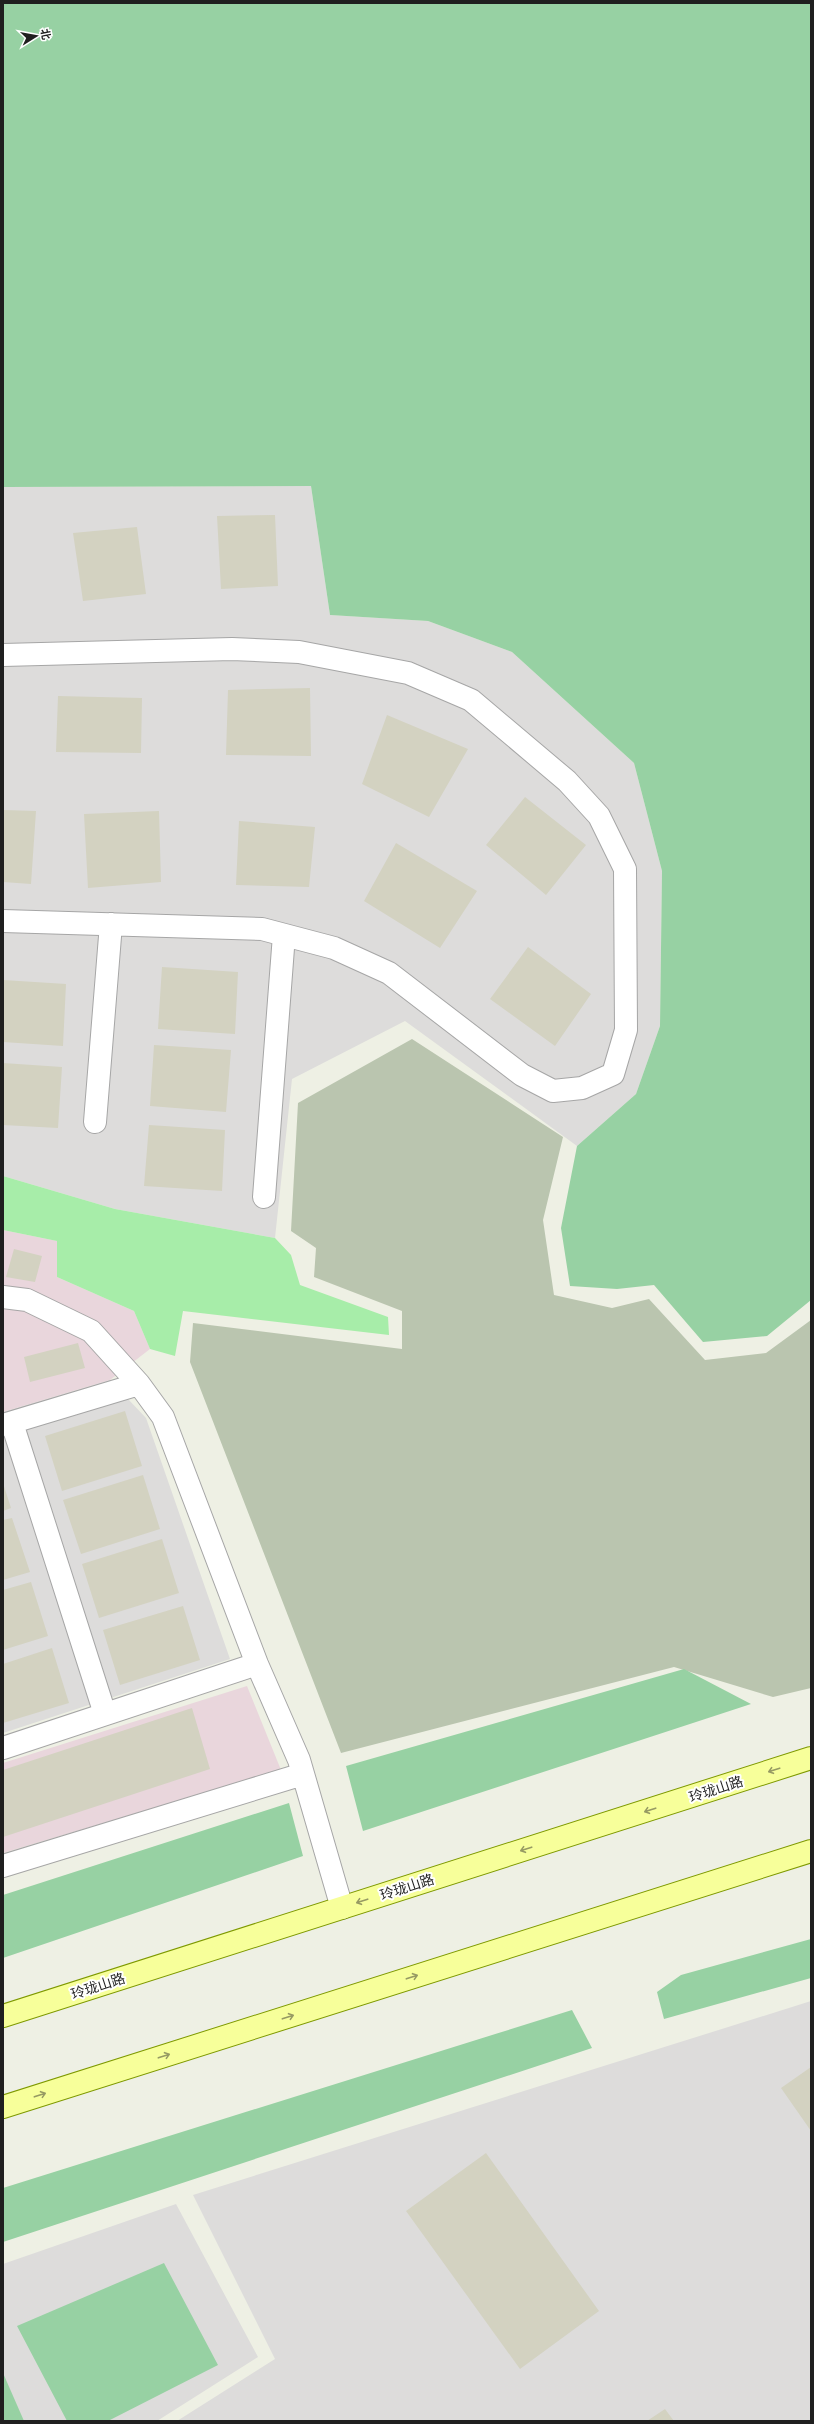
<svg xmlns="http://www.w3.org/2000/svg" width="814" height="2424" font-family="Mulish,'Noto Sans SC',sans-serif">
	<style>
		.residential { fill: #dddcdb }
		.industrial { fill: #e9d6dc }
		.construction { fill: #bac5af }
		.grass { fill: #a7eda9 }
		.forest { fill: #97d1a3 }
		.building { fill: #d3d2c1 }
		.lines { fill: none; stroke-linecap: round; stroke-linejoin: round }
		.minor-casing { stroke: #a6a6a6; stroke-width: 24 }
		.major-casing { stroke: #7e9900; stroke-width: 24 }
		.minor { stroke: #fff; stroke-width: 22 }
		.major { stroke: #f7ff9a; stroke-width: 22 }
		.oneway { stroke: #969a63 }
		.labels { text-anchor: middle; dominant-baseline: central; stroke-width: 4; stroke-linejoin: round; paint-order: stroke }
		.street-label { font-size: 14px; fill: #1f1f1f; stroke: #fff }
	</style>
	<rect width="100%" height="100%" fill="#eef0e4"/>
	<path class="residential" d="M311,486L330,615L428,621L512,652L634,763L662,871L660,1026L636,1094L577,1146L405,1021L292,1079L275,1238L115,1209L3,1176V487Z
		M110,1380L146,1418L230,1659L3,1733V1412Z
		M811,2001V2421H177L275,2359L193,2195Z
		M176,2204L258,2357L157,2421H3V2264Z"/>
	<path class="industrial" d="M3,1230L57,1241V1277L134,1311L150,1349L110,1380L3,1412Z
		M247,1686L281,1770L3,1853V1763Z"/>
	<path class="construction" d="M412,1039L563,1137L543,1220L554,1295L612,1308L649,1299L705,1360L766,1353L811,1320V1688L773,1697L674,1667L341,1753L190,1362L193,1323L402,1349V1311L314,1277L316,1248L291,1231L298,1103Z"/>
	<path class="grass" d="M3,1176L115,1209L275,1238L291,1255L300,1285L388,1317L389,1335L183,1311L175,1356L150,1349L134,1311L57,1277V1241L3,1230Z"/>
	<path class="forest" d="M3,3H811V1300L767,1336L703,1342L654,1285L617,1289L570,1286L561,1228L577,1146L636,1094L660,1026L662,871L634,763L512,652L428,621L330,615L311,486L3,487Z
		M684,1669L751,1704L363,1831L346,1766Z
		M289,1803L303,1856L3,1958V1895Z
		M811,1939V1978L664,2019L657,1992L681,1975Z
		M572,2010L592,2048L3,2242V2188Z
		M164,2263L218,2365L108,2421H67L17,2326Z
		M3,2373L24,2421H3Z"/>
	<path class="building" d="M275,515L278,586L221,589L217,516Z
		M137,527L146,594L83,601L73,533Z
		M310,688L311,756L226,755L228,690Z
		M58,696L142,698L141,753L56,752Z
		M387,715L468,749L429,817L362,784Z
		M525,797L586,845L546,895L486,845Z
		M3,810L36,811L31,884L3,882Z
		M159,811L161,882L88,888L84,814Z
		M239,821L315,827L309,887L236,885Z
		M396,843L477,891L440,948L364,901Z
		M528,947L591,994L555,1046L490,999Z
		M162,967L238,972L235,1034L158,1029Z
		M3,980L66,984L63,1046L3,1042Z
		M154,1045L231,1050L226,1112L150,1106Z
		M3,1063L62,1067L58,1128L3,1125Z
		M149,1125L225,1130L222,1191L144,1186Z
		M14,1249L42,1256L35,1282L6,1277Z
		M78,1343L85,1368L30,1382L24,1357Z
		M125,1411L142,1466L62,1491L45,1436Z
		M143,1475L160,1529L81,1554L63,1500Z
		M3,1483L11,1508L3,1511Z
		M12,1518L30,1572L3,1580V1520Z
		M162,1539L179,1593L99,1618L82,1564Z
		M31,1582L48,1636L3,1650V1590Z
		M183,1606L200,1660L120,1685L103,1630Z
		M52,1648L69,1703L3,1723V1664Z
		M192,1708L210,1769L3,1837V1770Z
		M811,2067V2131L781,2088Z
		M486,2153L599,2311L520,2369L406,2211Z
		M665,2409L674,2421H647Z"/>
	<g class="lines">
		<defs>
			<path id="minor" d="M3,655L232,649L299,652L408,673L471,700L567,781L599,816L625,869L626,1030L613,1074L582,1088L553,1091L522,1075L389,973L334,948L262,929L3,921
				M95,1122L111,924
				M264,1197L284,935
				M3,1297L27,1300L91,1331L139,1384L163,1417L257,1664L299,1760L342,1908
				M12,1423L105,1714
				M3,1425L139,1384
				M3,1748L257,1664
				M3,1866L303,1774"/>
			<path id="major" d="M3,2016L811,1758
				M3,2107L811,1851"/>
		</defs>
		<use href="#minor" class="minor-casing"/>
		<use href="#major" class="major-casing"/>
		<use href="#minor" class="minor"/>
		<use href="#major" class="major"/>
	</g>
	<defs><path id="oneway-shaft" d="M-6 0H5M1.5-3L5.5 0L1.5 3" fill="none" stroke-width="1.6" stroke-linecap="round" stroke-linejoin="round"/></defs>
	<g class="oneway">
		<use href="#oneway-shaft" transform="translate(774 1770) rotate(162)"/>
		<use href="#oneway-shaft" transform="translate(650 1810) rotate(162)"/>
		<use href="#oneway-shaft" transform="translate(526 1849) rotate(162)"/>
		<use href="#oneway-shaft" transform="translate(362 1901) rotate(162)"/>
		<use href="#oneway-shaft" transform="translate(412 1977) rotate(-18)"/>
		<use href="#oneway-shaft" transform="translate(288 2017) rotate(-18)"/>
		<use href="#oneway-shaft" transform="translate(164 2056) rotate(-18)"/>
		<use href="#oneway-shaft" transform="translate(40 2095) rotate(-18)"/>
	</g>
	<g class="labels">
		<g class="street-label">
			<text transform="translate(716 1789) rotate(-18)">玲珑山路</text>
			<text transform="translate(407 1887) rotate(-18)">玲珑山路</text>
			<text transform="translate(98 1986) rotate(-18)">玲珑山路</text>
		</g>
	</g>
	<rect width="814" height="2424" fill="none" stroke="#1f1f1f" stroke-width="8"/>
	<g transform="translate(36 36) rotate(79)" stroke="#ffffff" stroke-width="3" paint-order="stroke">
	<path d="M0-3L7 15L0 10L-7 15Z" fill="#1f1f1f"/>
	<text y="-6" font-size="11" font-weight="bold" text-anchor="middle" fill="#1f1f1f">北</text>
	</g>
</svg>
